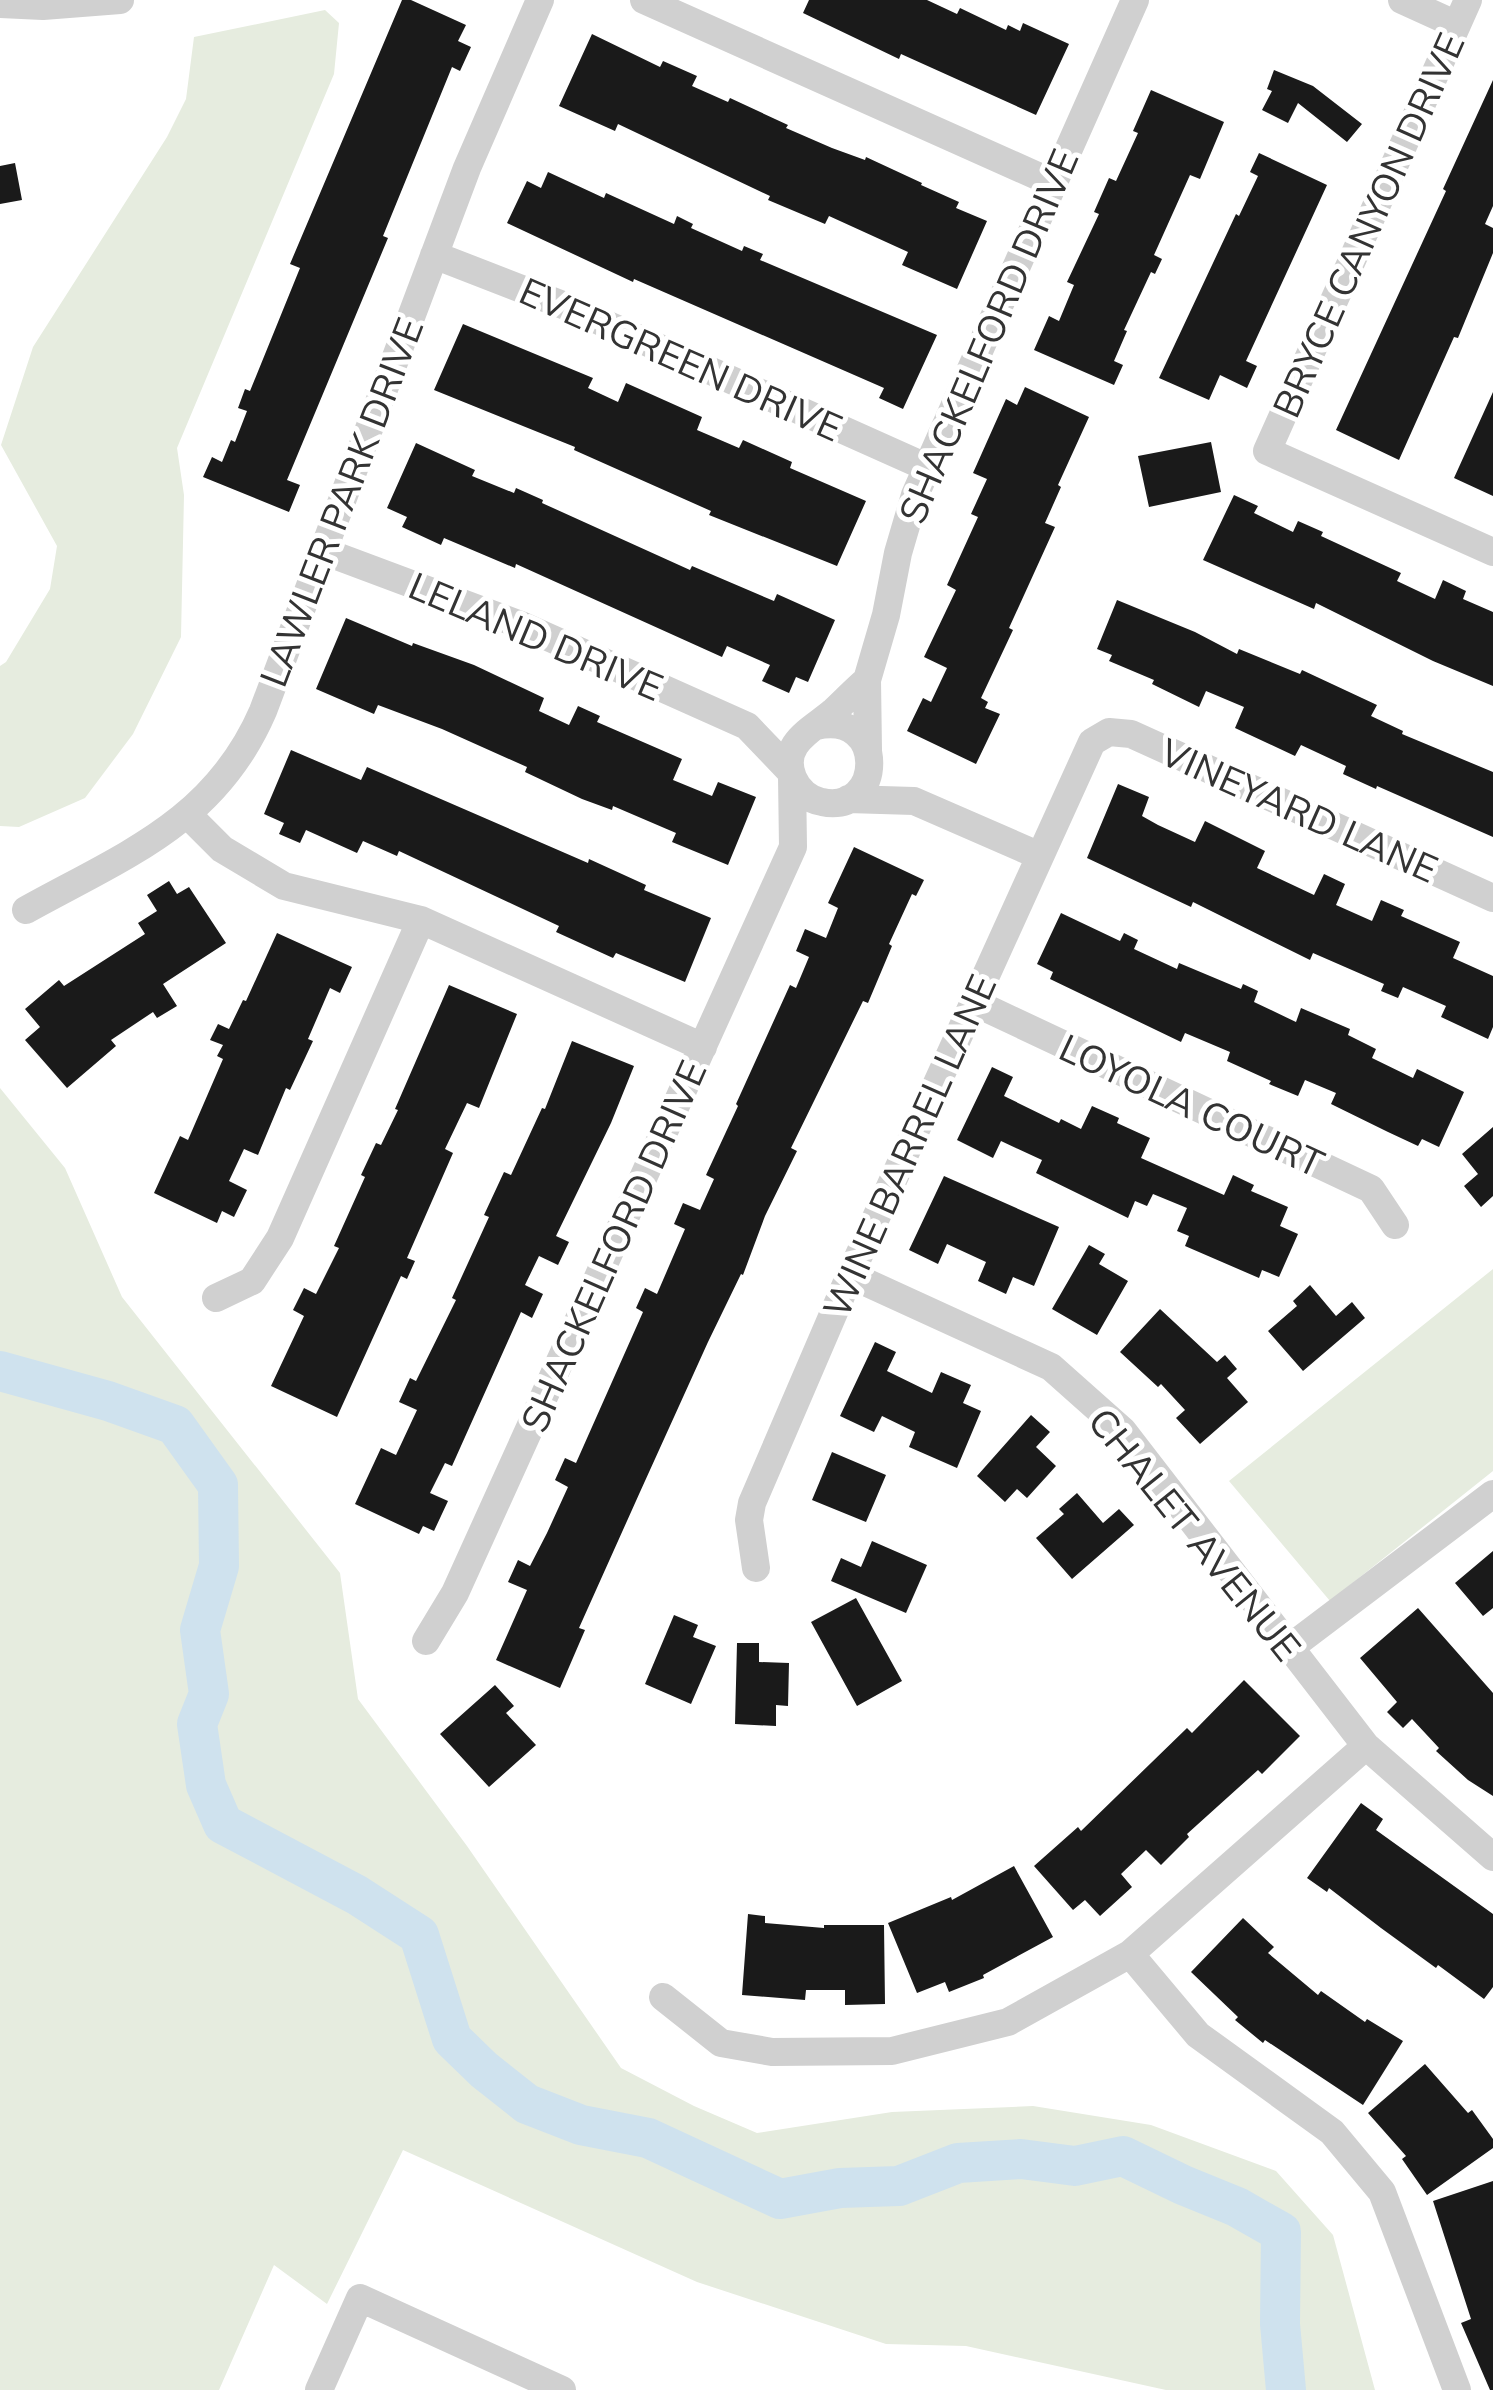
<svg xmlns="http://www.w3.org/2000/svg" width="1493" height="2390" font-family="Mulish,sans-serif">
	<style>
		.green { fill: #e6ecdf }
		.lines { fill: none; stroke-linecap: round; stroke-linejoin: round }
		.river { stroke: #cfe2ee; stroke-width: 40 }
		.building { fill: #1a1a1a }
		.minor { stroke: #d0d0d0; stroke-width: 28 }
		.labels { text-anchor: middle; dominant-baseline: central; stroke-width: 10; stroke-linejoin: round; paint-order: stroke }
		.street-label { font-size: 38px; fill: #333; stroke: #fff }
	</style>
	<rect width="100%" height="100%" fill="#fff"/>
	<path class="green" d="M325,10L339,23L334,74L177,448L184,495L181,637L133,734L85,798L19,827L0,826V666L6,662L50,589L57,546L1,445L33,347L167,137L186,99L194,37Z
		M0,1088L65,1168L122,1297L340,1573L358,1699L467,1846L621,2068L694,2106L757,2133L892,2112L1033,2106L1151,2125L1276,2171L1333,2235L1375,2390H1166L966,2346L886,2344L697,2282L403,2150L327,2304L274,2265L219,2390H0Z
		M1493,1269V1471L1330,1601L1229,1481Z"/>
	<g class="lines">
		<path class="river" d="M0,1371L108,1401L175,1425L218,1485L219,1566L200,1630L209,1694L197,1724L206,1785L223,1824L357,1895L419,1935L452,2039L484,2070L527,2104L581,2125L648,2138L780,2199L840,2188L899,2186L958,2163L1021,2159L1075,2166L1123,2156L1183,2185L1237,2207L1281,2232L1280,2324L1286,2390"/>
	</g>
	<path class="building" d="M402,0H411L466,25L458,41L471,47L460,71L452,67L383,236L388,238L287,480L300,485L289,512L203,477L212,457L222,462L231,440L235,442L247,411L238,408L245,389L250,391L300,268L290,264Z
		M809,0H927L957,14L960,8L1006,30L1008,25L1020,31L1023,23L1069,44L1036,115L901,54L899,59L803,13Z
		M592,34L660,67L663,61L697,76L692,86L728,102L730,98L788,125L786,128L832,148L865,160L866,157L922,183L921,185L959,202L956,208L987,221L957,289L902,265L908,252L829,216L825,224L768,200L770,196L618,124L615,131L559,106Z
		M1274,70L1313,86L1362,124L1347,142L1298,103L1288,123L1262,110L1272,91L1267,89Z
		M1493,80V206L1485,224L1493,228V253L1458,338L1454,337L1399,460L1336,430L1446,191L1443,189Z
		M1151,90L1224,122L1200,179L1190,175L1154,255L1162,259L1155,274L1151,272L1124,330L1127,331L1114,361L1123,365L1114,385L1034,350L1049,316L1059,321L1074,285L1067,282L1099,214L1094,212L1109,178L1116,181L1138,133L1133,131Z
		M1259,153L1327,185L1246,361L1257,366L1247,388L1220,375L1209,400L1159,378L1236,214L1239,216L1258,176L1250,172Z
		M15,163L22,200L0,204V166Z
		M548,172L604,198L606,193L674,224L677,216L693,224L691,228L742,251L744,246L763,254L760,260L937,335L903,409L879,398L884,388L634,279L633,282L507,223L527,181L541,188Z
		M463,324L593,378L588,388L618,402L626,383L702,417L697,430L739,448L743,440L792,462L790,468L866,501L837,566L709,515L711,511L574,450L575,447L434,390Z
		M1025,387L1089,417L1058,485L1061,487L1045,523L1055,527L1009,628L1013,630L981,698L988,702L985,708L1000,714L976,764L907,731L923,698L931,702L947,668L924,657L956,590L947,585L978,517L971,514L987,479L973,473L1006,399L1017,405Z
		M1493,392V496L1454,478Z
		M1211,442L1221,492L1149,507L1138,456Z
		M416,443L475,470L472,476L514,493L516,488L543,500L542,503L690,570L692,566L774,601L777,594L835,620L808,682L796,677L789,693L762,681L770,665L727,646L722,657L516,564L515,568L444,538L441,545L402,527L407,517L387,508Z
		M1234,495L1258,506L1254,513L1293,532L1298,521L1323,532L1321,536L1401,573L1397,581L1435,599L1443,580L1466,591L1463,599L1493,612V686L1433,661L1316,603L1314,609L1203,560Z
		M1117,600L1195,632L1237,654L1239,649L1300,674L1302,670L1377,705L1371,716L1403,731L1402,734L1493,772V837L1377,786L1376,789L1343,774L1346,766L1301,745L1295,756L1235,728L1244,707L1206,691L1199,707L1152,684L1154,680L1109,661L1112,655L1097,649Z
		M346,618L412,646L413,643L474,665L544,698L539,711L569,725L578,706L600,716L597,722L682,759L673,780L712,796L718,782L756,797L728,865L672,842L676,833L613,806L612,810L582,799L525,772L527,767L442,729L378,705L374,714L316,689Z
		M291,750L361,780L367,767L588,863L589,859L646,885L644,890L711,918L685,982L616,953L613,958L556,932L559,926L399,851L397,856L363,841L357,853L306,830L300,843L279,834L284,823L264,814Z
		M1118,784L1149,797L1142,816L1158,825L1195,842L1205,821L1265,851L1257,868L1314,895L1324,874L1345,884L1336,905L1372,921L1381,900L1404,910L1401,916L1460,942L1453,958L1493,976V1027L1488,1039L1441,1017L1446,1006L1403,987L1398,998L1381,991L1384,984L1313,953L1310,960L1193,902L1191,907L1087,858Z
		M854,847L924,880L916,896L912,894L889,944L892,946L868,1003L863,1001L791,1148L797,1151L765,1216L743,1275L741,1274L708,1342L640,1492L579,1628L585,1630L560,1688L496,1660L527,1590L508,1582L518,1560L530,1566L547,1533L568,1487L555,1480L565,1458L576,1463L643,1312L636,1308L645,1288L657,1294L685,1229L674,1224L683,1203L700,1210L714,1179L706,1175L738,1106L736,1104L790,985L796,988L809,957L796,951L805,929L826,938L838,908L828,903Z
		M169,881L177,894L189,887L226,943L163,984L177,1006L157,1018L153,1012L111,1040L116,1046L67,1088L25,1040L40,1027L25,1009L59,980L64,986L145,934L138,923L157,911L147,895Z
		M1061,913L1120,941L1124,933L1138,940L1134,949L1177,969L1179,963L1241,989L1243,984L1258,991L1254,1002L1296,1022L1301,1008L1350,1029L1348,1035L1376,1049L1372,1058L1413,1078L1417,1069L1464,1092L1439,1147L1422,1139L1418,1146L1388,1132L1331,1104L1336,1093L1305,1080L1298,1096L1269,1084L1271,1081L1227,1061L1230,1052L1185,1033L1181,1042L1050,979L1053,972L1037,964Z
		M277,933L352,967L340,993L330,988L308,1039L313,1041L290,1090L286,1088L258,1155L244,1149L229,1181L247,1190L234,1217L222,1211L217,1223L154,1193L180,1136L188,1140L223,1059L217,1056L223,1045L210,1040L218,1024L229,1029L243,1000L246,1001Z
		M449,985L517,1014L479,1108L467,1103L445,1149L453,1153L407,1258L415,1261L407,1279L401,1276L337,1417L271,1386L304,1316L293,1310L304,1288L316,1294L339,1248L334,1246L365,1177L361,1175L376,1143L381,1145L398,1110L395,1109Z
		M572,1041L634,1066L611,1123L556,1236L569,1242L558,1265L539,1256L525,1285L543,1294L532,1318L521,1312L452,1466L445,1463L430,1493L448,1501L434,1531L423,1526L419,1534L355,1504L381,1448L396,1455L417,1410L399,1402L410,1378L416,1381L456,1300L452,1298L489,1217L484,1215L504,1172L511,1175L542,1108L545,1109Z
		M992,1067L1013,1077L1004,1096L1059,1123L1061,1119L1081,1129L1092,1106L1119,1118L1117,1123L1150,1138L1141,1158L1224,1195L1233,1175L1254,1185L1251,1191L1288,1207L1280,1226L1298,1234L1279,1277L1262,1270L1259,1278L1185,1246L1189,1236L1177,1231L1187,1208L1153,1194L1147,1206L1135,1201L1128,1218L1036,1173L1042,1160L1001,1141L993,1158L957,1140Z
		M1493,1127V1196L1481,1207L1464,1186L1478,1174L1462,1154Z
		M944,1176L1059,1227L1034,1286L1013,1277L1006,1294L978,1281L986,1262L947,1244L938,1264L909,1250Z
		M1089,1245L1105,1254L1099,1264L1128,1281L1097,1335L1052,1309Z
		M1310,1285L1336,1316L1352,1302L1365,1318L1303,1371L1268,1331L1297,1306L1293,1301Z
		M1160,1309L1217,1362L1225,1355L1237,1369L1227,1378L1248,1402L1200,1444L1176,1418L1185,1410L1161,1384L1158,1387L1120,1352Z
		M875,1342L896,1352L887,1371L932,1393L941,1372L971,1385L963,1403L981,1411L957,1468L909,1447L915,1432L882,1416L874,1432L840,1416Z
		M1031,1415L1050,1432L1036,1447L1056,1466L1027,1498L1017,1489L1005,1502L977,1476Z
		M832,1452L886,1475L866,1522L812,1500Z
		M1077,1493L1103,1523L1119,1509L1134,1525L1072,1579L1036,1538L1064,1514L1059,1509Z
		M872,1541L927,1565L906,1613L831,1581L841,1558L861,1567Z
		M1493,1551V1608L1483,1616L1455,1583Z
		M856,1598L902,1681L857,1706L811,1622Z
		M1418,1608L1493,1693V1796L1468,1780L1436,1751L1439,1748L1412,1719L1403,1728L1387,1712L1397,1702L1360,1658Z
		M674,1615L698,1625L693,1637L716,1646L691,1704L645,1684Z
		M737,1643H759V1662L789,1663L788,1706L776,1705V1726L735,1724Z
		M1244,1680L1300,1736L1262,1774L1258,1770L1187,1834L1189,1837L1161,1865L1146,1850L1121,1874L1132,1887L1100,1916L1085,1900L1073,1910L1034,1866L1078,1827L1081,1831L1187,1728L1192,1733Z
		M495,1685L514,1706L506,1713L536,1745L489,1787L440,1734Z
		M1361,1803L1383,1819L1376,1830L1493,1914V1987L1484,1999L1438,1965L1436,1968L1381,1928L1329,1888L1327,1892L1307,1878Z
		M1014,1866L1053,1937L983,1975L984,1978L949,1992L945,1982L917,1993L888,1923L951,1897L952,1900Z
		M748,1914L765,1916V1923L824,1928V1925H884L885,2004L845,2005V1990H806L805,2000L742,1995Z
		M1243,1918L1274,1947L1268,1953L1318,1995L1321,1991L1365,2022L1367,2019L1403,2041L1363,2105L1265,2040L1263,2043L1235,2020L1238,2017L1191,1972Z
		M1425,2064L1468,2113L1472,2110L1493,2139V2148L1427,2195L1402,2159L1406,2156L1368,2113Z
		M1493,2181V2390H1490L1461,2323L1471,2319L1433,2201Z"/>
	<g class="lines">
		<path class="minor" d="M644,0L1053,183
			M1402,0L1457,25
			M1468,0L1267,451L1493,552
			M0,4L43,6L120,0
			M434,255L568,307L926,467
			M323,551L521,625L747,726L791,772
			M816,726C888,710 884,815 822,802C809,800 798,790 793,778C779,744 812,730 833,712C844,702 855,690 867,680
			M868,750L867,680L886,615L898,553L915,495L1135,0
			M848,799L914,801L1038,855
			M188,815L222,849L284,886L421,920L703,1047
			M26,910C125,855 215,822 263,711L467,168L540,0
			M973,1002L1371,1189L1395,1225
			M850,1275L1051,1367L1123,1431L1366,1746L1493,1857
			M216,1298L252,1281L280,1238L421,920
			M756,1568L749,1520L752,1503L850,1275L1092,742L1109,732L1131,734L1493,898
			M426,1641L455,1593L793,847L792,777
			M1288,1649L1493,1494
			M1130,1954L1198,2035L1332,2132L1382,2192L1457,2390
			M663,1997L721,2043L772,2052L892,2051L1008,2022L1130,1954L1366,1746
			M319,2390L360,2298L562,2390"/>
	</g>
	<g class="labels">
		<g class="street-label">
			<text transform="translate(1368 225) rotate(-66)">BRYCE CANYON DRIVE</text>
			<text transform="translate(988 336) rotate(-67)">SHACKELFORD DRIVE</text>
			<text transform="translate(681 359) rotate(24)">EVERGREEN DRIVE</text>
			<text transform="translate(341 502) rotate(-69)">LAWLER PARK DRIVE</text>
			<text transform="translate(536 636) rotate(23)">LELAND DRIVE</text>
			<text transform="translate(1299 810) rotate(24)">VINEYARD LANE</text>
			<text transform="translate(1192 1105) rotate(25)">LOYOLA COURT</text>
			<text transform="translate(909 1146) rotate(-66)">WINE BARREL LANE</text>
			<text transform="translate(613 1246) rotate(-66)">SHACKELFORD DRIVE</text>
			<text transform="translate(1195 1534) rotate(51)">CHALET AVENUE</text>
		</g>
	</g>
</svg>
